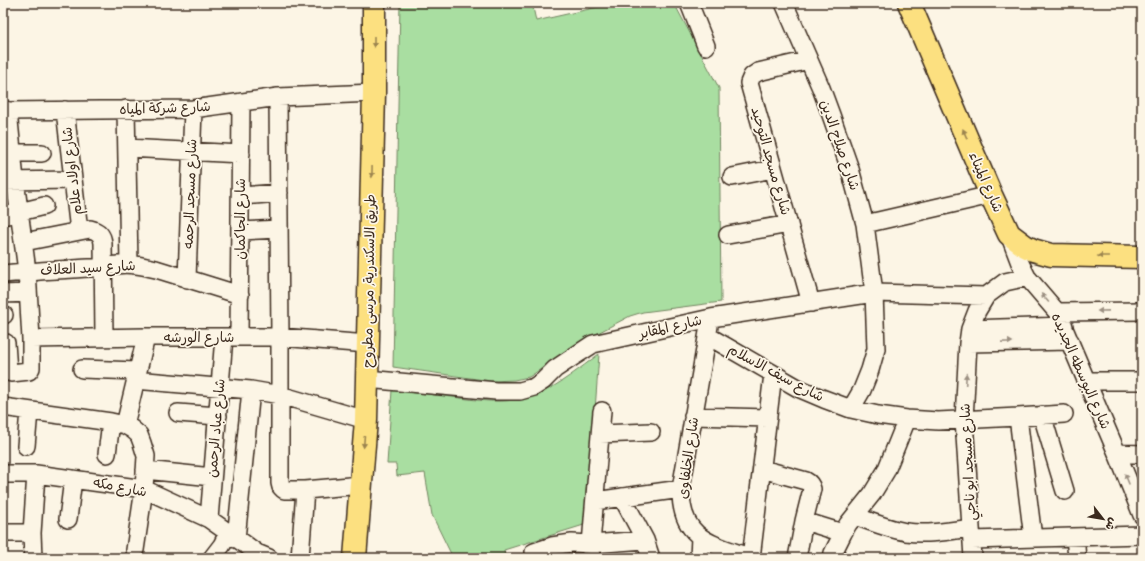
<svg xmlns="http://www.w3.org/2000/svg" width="1145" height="561" font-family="Caveat,'Playpen Sans Arabic',sans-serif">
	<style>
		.green { fill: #a9dea1; stroke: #728460 }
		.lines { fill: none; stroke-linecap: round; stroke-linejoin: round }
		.minor-casing { stroke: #3b2a1e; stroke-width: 20 }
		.primary-casing { stroke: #3b2a1e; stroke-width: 25 }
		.minor { stroke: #fcf5e5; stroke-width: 17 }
		.primary { stroke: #fce080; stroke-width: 22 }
		.oneway { fill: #9c854f }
		.oneway2 { fill: #9c9082 }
		.labels { text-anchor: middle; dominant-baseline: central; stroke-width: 3.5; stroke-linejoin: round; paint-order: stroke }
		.street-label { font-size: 14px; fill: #3b2a1e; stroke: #fcf5e5 }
	</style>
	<rect width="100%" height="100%" fill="#fcf5e5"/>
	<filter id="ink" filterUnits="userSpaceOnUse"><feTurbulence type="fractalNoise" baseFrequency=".025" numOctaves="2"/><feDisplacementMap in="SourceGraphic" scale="8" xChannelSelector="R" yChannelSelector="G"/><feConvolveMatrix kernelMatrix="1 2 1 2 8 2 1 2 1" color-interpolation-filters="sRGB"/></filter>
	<g filter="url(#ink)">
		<path class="green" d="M400,3H532L536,21L616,3H674L719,88L721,302L643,312L630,316L575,345L562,355L529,377L514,380L491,381L393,367Z
			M599,354L587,524L504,550L505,558H453L432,515L425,473L397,476L396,464H387L392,390C412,392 432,395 453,397C482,401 509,405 538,394C560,385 580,368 599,354Z"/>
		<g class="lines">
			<defs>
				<path id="minor" d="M689,3L706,46
					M784,3L821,88L831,115L850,169L865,224L874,293L876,349L870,370L862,390L851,409
					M809,60L758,72L752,76L749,83L811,303
					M278,97L280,337V483L281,487L284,490H305L361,485
					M3,109L8,111L193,109L278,97L374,93
					M126,109L129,264
					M65,110L79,231
					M127,148L241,154
					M12,153H42
					M732,177L773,169
					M4,181L73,180
					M241,196L279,193
					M3,216L44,206
					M865,224L991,195
					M240,231L279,229
					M1009,234L1020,263L1027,277L1057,312L1117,453L1142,515
					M728,235L789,224
					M24,242L90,229C98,231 102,234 103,243L104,337
					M3,274C32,271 60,270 89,268C98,268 107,266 117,265C130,263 143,266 156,269L240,295
					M187,279L193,109
					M3,294L28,293
					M1057,312L1142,311
					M3,315H4
					M709,326L681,489C680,540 712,544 752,558
					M970,329L1064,326
					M239,336L241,102
					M708,336L798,388L824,399L851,409L878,415L907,419L938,421L1018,417L1064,414
					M31,339L146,337H280L368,344
					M6,343L8,371L11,373L29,371L31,368V339L27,271L15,180L8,111
					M968,343L1070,341
					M82,369L137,371
					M367,379L496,391H520L534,387L543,381L555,369L573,357L593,344L711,318L874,293L986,296
					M135,380L251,390L280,395L366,420
					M1087,381H1142
					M3,407L111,422L125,425L132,429L139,435L142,443L146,456L144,489L135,550
					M178,413L218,416
					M1042,415L1065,491
					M693,416L768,418
					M1018,417L1033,538
					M125,425L146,337
					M600,434L651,432
					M26,446L29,411
					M1117,453L1142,454
					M107,454L111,422
					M762,469L806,481C810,483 811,485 812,489L804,521L797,558
					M145,470L212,477
					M3,474H36L144,489L209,519L246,545L257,553L269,558
					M622,497L645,540L651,558
					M595,501L681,489
					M855,516C871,522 889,529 906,532C927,535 950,531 971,528
					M68,519L73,479
					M209,519L224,337
					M804,521L843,533
					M3,533H32
					M1075,537L1077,558
					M236,539L251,390
					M972,540L1142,535
					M534,552L552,546L572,543L591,544L645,540
					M33,558L32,533L36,474
					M212,558L222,545L228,533
					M300,558L305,490
					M591,558V544L602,411
					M699,558L700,537
					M751,558L773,374
					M832,558L833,553L843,533L848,524L872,494L886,471L907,419
					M973,558L964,420L968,343L970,329L977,311L986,296L1005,282L1027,277"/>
				<path id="primary" d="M909,3L991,195L1009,234L1025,246L1033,250L1051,255L1142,257
					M355,558L366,420L367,379L374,93V3"/>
			</defs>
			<use href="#minor" class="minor-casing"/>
			<use href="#primary" class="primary-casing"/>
			<use href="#minor" class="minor"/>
			<use href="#primary" class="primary"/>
		</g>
		<defs><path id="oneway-solid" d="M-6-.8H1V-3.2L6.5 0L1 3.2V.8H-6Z"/></defs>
		<g class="oneway">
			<use href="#oneway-solid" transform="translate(374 42) rotate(90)"/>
			<use href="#oneway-solid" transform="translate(965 134) rotate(-113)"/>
			<use href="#oneway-solid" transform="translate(372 172) rotate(91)"/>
			<use href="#oneway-solid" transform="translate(1103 256) rotate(-180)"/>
			<use href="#oneway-solid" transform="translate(364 442) rotate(94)"/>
		</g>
		<g class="oneway2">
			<use href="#oneway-solid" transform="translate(1045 298) rotate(-130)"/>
			<use href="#oneway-solid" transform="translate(1103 311) rotate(179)"/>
			<use href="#oneway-solid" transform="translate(1007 342) rotate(-1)"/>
			<use href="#oneway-solid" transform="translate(966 379) rotate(-87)"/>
			<use href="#oneway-solid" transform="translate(1127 479) rotate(-112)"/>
		</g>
	</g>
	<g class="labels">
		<g class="street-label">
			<text transform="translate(165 108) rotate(-2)">شارع شركة المياه</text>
			<text transform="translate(840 145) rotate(71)">شارع صلاح الدين</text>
			<text transform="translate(771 161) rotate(74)">شارع مسجد التوحيد</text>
			<text transform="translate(72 171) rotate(-97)">شارع اولاد علام</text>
			<text transform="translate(986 182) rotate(66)">شارع الميناء</text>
			<text transform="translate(190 194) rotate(-88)">شارع مسجد الرحمه</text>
			<text transform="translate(240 219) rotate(-90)">شارع الجاكمان</text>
			<text transform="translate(88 268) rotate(-3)">شارع سيد العلاف</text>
			<text transform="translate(369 281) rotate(-89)">طريق الاسكندرية, مرسى مطروح</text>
			<text transform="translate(670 327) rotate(-13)">شارع المقابر</text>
			<text x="199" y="337">شارع الورشه</text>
			<text transform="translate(1081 371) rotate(66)">شارع البوسطه الجديده</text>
			<text transform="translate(776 373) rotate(28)">شارع سيف الاسلام</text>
			<text transform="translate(216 428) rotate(-85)">شارع عباد الرحمن</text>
			<text transform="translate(688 458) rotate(-82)">شارع الخلفاوى</text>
			<text transform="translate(968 462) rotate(-93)">شارع مسجد ابو ناجي</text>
			<text transform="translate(120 487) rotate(11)">شارع مكه</text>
		</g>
	</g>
	<rect width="1145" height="561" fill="none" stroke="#fcf5e5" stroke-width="16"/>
	<rect x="8" y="8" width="1129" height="545" fill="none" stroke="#3b2a1e" stroke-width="1.5" filter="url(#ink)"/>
	<g transform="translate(1103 519) rotate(121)" stroke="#fcf5e5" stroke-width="3" paint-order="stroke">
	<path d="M0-3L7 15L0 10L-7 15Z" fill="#3b2a1e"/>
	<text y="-6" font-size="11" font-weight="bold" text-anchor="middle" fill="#3b2a1e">ش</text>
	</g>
</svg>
